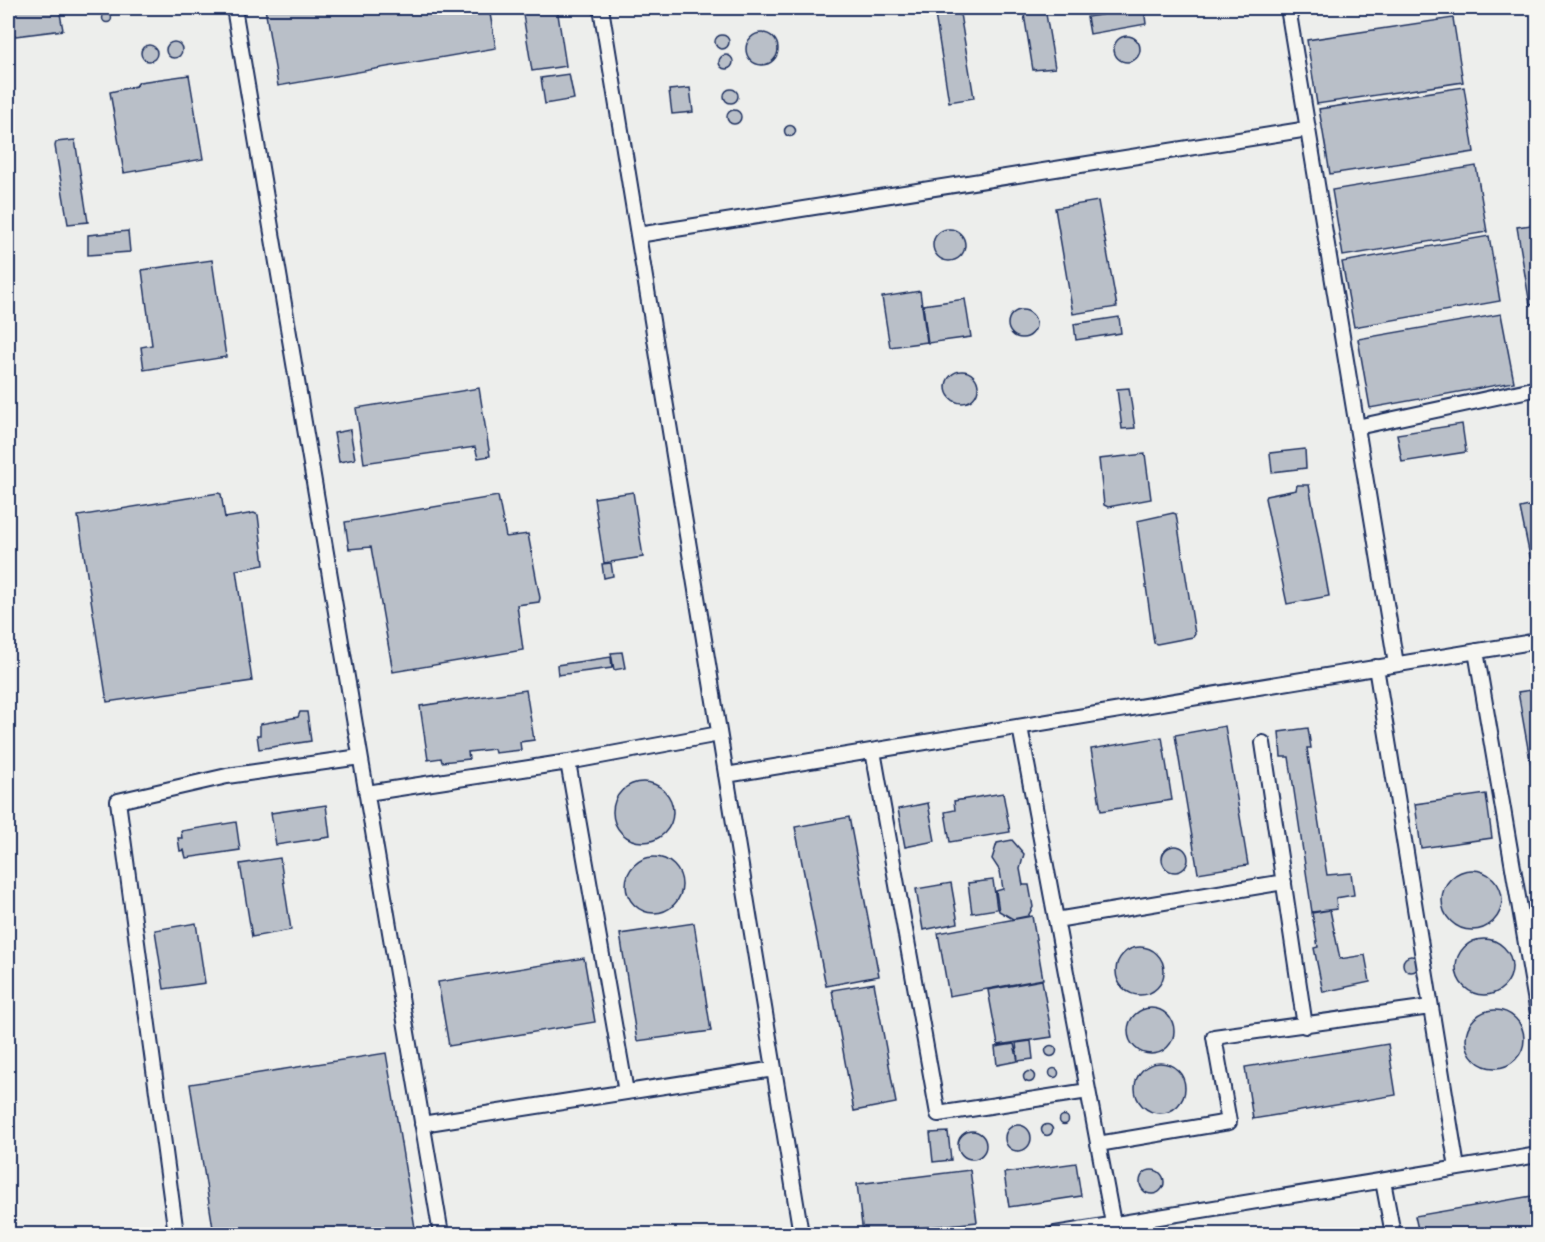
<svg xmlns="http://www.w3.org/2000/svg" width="1545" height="1242" font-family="'Comic Neue',sans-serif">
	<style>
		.building { fill: #b9bfc8; stroke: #1b2f5e; stroke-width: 1.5 }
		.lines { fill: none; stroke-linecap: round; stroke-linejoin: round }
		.lane-casing { stroke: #1b2f5e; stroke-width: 18 }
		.lane { stroke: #f6f6f2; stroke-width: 14 }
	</style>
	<rect width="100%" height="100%" fill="#edeeec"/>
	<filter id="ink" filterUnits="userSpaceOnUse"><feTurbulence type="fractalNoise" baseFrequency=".0167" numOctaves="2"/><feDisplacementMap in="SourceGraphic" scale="12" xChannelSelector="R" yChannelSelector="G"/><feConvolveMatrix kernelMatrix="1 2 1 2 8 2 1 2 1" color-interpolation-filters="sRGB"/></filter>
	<g filter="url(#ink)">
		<path class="building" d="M8,8H59L63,30L8,37Z
			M265,8H489L496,48L278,86Z
			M522,8H557L566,66L532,71Z
			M934,8H959L974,98L949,102Z
			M1023,8H1045L1055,68L1033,70Z
			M1144,8L1146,24L1090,34L1087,17Z
			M102.5 18a4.5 4.5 0 1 1 9 0a4.5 4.5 0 1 1-9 0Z
			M1453,18L1463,82L1317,104L1307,40Z
			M746 49a16 16 0 1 1 32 0a16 16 0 1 1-32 0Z
			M715 42a7 7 0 1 1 14 0a7 7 0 1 1-14 0Z
			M1114 49a13 13 0 1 1 26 0a13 13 0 1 1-26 0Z
			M166 50a8 8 0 1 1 16 0a8 8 0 1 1-16 0Z
			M141 53a8 8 0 1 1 16 0a8 8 0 1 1-16 0Z
			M719 62a7 7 0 1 1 14 0a7 7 0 1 1-14 0Z
			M569,74L574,99L545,104L541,78Z
			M189,75L203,159L124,173L110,92L136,86L139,82Z
			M1464,87L1474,152L1330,174L1319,109Z
			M690,88L693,112L672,114L669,90Z
			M724 96a7 7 0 1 1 14 0a7 7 0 1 1-14 0Z
			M727 117a7 7 0 1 1 14 0a7 7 0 1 1-14 0Z
			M784.5 131a5.5 5.5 0 1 1 11 0a5.5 5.5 0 1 1-11 0Z
			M75,140L88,222L68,224L55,146L56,142Z
			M1476,166L1487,232L1343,256L1332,190Z
			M1098,201L1117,307L1073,314L1055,208Z
			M1538,224V304L1530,305L1517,227Z
			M933 245a16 16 0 1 1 32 0a16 16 0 1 1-32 0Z
			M128,231L130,252L88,255V235Z
			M1489,236L1500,301L1354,327L1342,262Z
			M212,260L226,357L144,370L141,347L152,345L142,270Z
			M920,291L927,342L890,347L882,297Z
			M965,299L971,337L928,343L923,305Z
			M1008 324a14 14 0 1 1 28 0a14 14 0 1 1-28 0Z
			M1501,314L1514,382L1370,408L1358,339Z
			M1119,317L1121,333L1076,340L1074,324Z
			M946 387a16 16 0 1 1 32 0a16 16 0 1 1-32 0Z
			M479,388L490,456L478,458L475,447L364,463L356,408Z
			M1129,388L1135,428L1122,429L1117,389Z
			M1462,424L1466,452L1402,462L1397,434Z
			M350,430L355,459L339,462L334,433Z
			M1305,449L1306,468L1272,472L1270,453Z
			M1145,454L1151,499L1108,507L1104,505L1099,459Z
			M1297,485H1309L1329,596L1287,604L1265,498L1266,496L1296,490Z
			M633,492L643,557L604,563L594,498Z
			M218,493L221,494L225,518L254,513L258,515L264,565L236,570L252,681L107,702L78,516Z
			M498,496L506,537L528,534L540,598L539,602L517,605L523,650L393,672L371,547L349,549L345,522Z
			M1538,504V590H1537L1520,508Z
			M1173,513L1176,514L1195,634L1193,637L1157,644L1154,643L1137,521Z
			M611,563L613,576L604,578L602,564Z
			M622,652L625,668L614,670L611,653Z
			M611,657L612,668L558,675L557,665Z
			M1538,689V805L1518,692Z
			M526,690L534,740L520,742L521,750L495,753L494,749L468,752L469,759L442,762L441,758L428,760L420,706Z
			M300,712H307L311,741L259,749L257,735H260V724L298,717Z
			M1225,726L1248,865L1198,873L1175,735Z
			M1308,728L1311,748H1307L1327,875L1351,873L1354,895L1336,898L1337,909L1312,912L1289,757H1281L1279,732Z
			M1162,737L1172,800L1101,811L1091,749Z
			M613 812a30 30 0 1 1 60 0a30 30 0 1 1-60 0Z
			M1003,793L1010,832L950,842L945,812L955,810L954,801Z
			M1486,794L1492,838L1421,848L1415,804Z
			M928,803L935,841L905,847L898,809Z
			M326,805L330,837L276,845L271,813Z
			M849,817L879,976L826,986L795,827Z
			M236,822L240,850L186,858L184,850L180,851L178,838H182L181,831Z
			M1012,840L1024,854L1020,869L1023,885H1029L1033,907L1028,916L1013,919L999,911L996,891L1003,889L1000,871L992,859L997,843Z
			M1162 859a13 13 0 1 1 26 0a13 13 0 1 1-26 0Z
			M626 885a28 28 0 1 1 56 0a28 28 0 1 1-56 0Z
			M280,858L291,930L252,937L240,864Z
			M1442 900a30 30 0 1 1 60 0a30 30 0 1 1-60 0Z
			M993,880L997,909L972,913L968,883Z
			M951,883L958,923L923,930L916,889Z
			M1330,910L1340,959L1365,955L1370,982L1323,992L1314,948L1318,947L1312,913Z
			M1032,916L1043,979L949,996L938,933Z
			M196,923L205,983L164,989L155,930Z
			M694,923L711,1031L637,1041L620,934Z
			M1456 967a28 28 0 1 1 56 0a28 28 0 1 1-56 0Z
			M1116 971a24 24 0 1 1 48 0a24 24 0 1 1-48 0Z
			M1403 964a8 8 0 1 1 16 0a8 8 0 1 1-16 0Z
			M584,958L595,1022L449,1046L438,982Z
			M1042,980L1052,1037L998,1045L988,990Z
			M874,983L896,1103L854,1111L832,990Z
			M1128 1031a23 23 0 1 1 46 0a23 23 0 1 1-46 0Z
			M1466 1039a29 29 0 1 1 58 0a29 29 0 1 1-58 0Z
			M1031,1041L1033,1059L1018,1061L1016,1043Z
			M1014,1044L1018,1061L997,1065L995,1047Z
			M1388,1044L1396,1095L1253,1119L1245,1067Z
			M1045.5 1051a5.5 5.5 0 1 1 11 0a5.5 5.5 0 1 1-11 0Z
			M386,1053L416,1234H214L190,1084Z
			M1135 1088a25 25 0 1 1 50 0a25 25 0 1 1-50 0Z
			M1049.5 1073a4.5 4.5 0 1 1 9 0a4.5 4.5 0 1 1-9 0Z
			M1023.5 1077a5.5 5.5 0 1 1 11 0a5.5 5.5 0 1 1-11 0Z
			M1059.5 1120a4.5 4.5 0 1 1 9 0a4.5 4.5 0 1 1-9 0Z
			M1041.5 1130a5.5 5.5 0 1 1 11 0a5.5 5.5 0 1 1-11 0Z
			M1005 1138a13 13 0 1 1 26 0a13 13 0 1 1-26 0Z
			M958 1145a14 14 0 1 1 28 0a14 14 0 1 1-28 0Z
			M948,1132L951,1160L933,1162L930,1133Z
			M1076,1163L1081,1196L1009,1207L1004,1173Z
			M1140 1182a12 12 0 1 1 24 0a12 12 0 1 1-24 0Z
			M970,1170L977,1222L863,1234L857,1184Z
			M1538,1195V1234H1419L1415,1216Z
			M1373,1229L1374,1234H1341Z"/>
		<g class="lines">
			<defs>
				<path id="lane" d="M234,8L441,1234
					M601,8L801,1234
					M1288,8L1396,664
					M638,235L1308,129
					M1357,427L1538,388
					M1476,651L1538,1014
					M1376,667L1457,1168
					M1020,727L1115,1234
					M1263,743L1305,1026
					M873,751L938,1114L1088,1091
					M568,762L626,1092
					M726,775L1538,641
					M367,793L568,762L719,734
					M1056,920L1284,882
					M422,1124L774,1069
					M1098,1144L1229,1122L1214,1037L1430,1007
					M1383,1181L1393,1234
					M176,1234L118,801L227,776L360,757
					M1055,1234L1538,1155"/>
			</defs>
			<use href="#lane" class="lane-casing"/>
			<use href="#lane" class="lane"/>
		</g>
	</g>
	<rect width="1545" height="1242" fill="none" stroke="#f6f6f2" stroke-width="30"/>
	<rect x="15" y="15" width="1515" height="1212" fill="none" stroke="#1b2f5e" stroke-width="2" filter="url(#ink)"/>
</svg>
